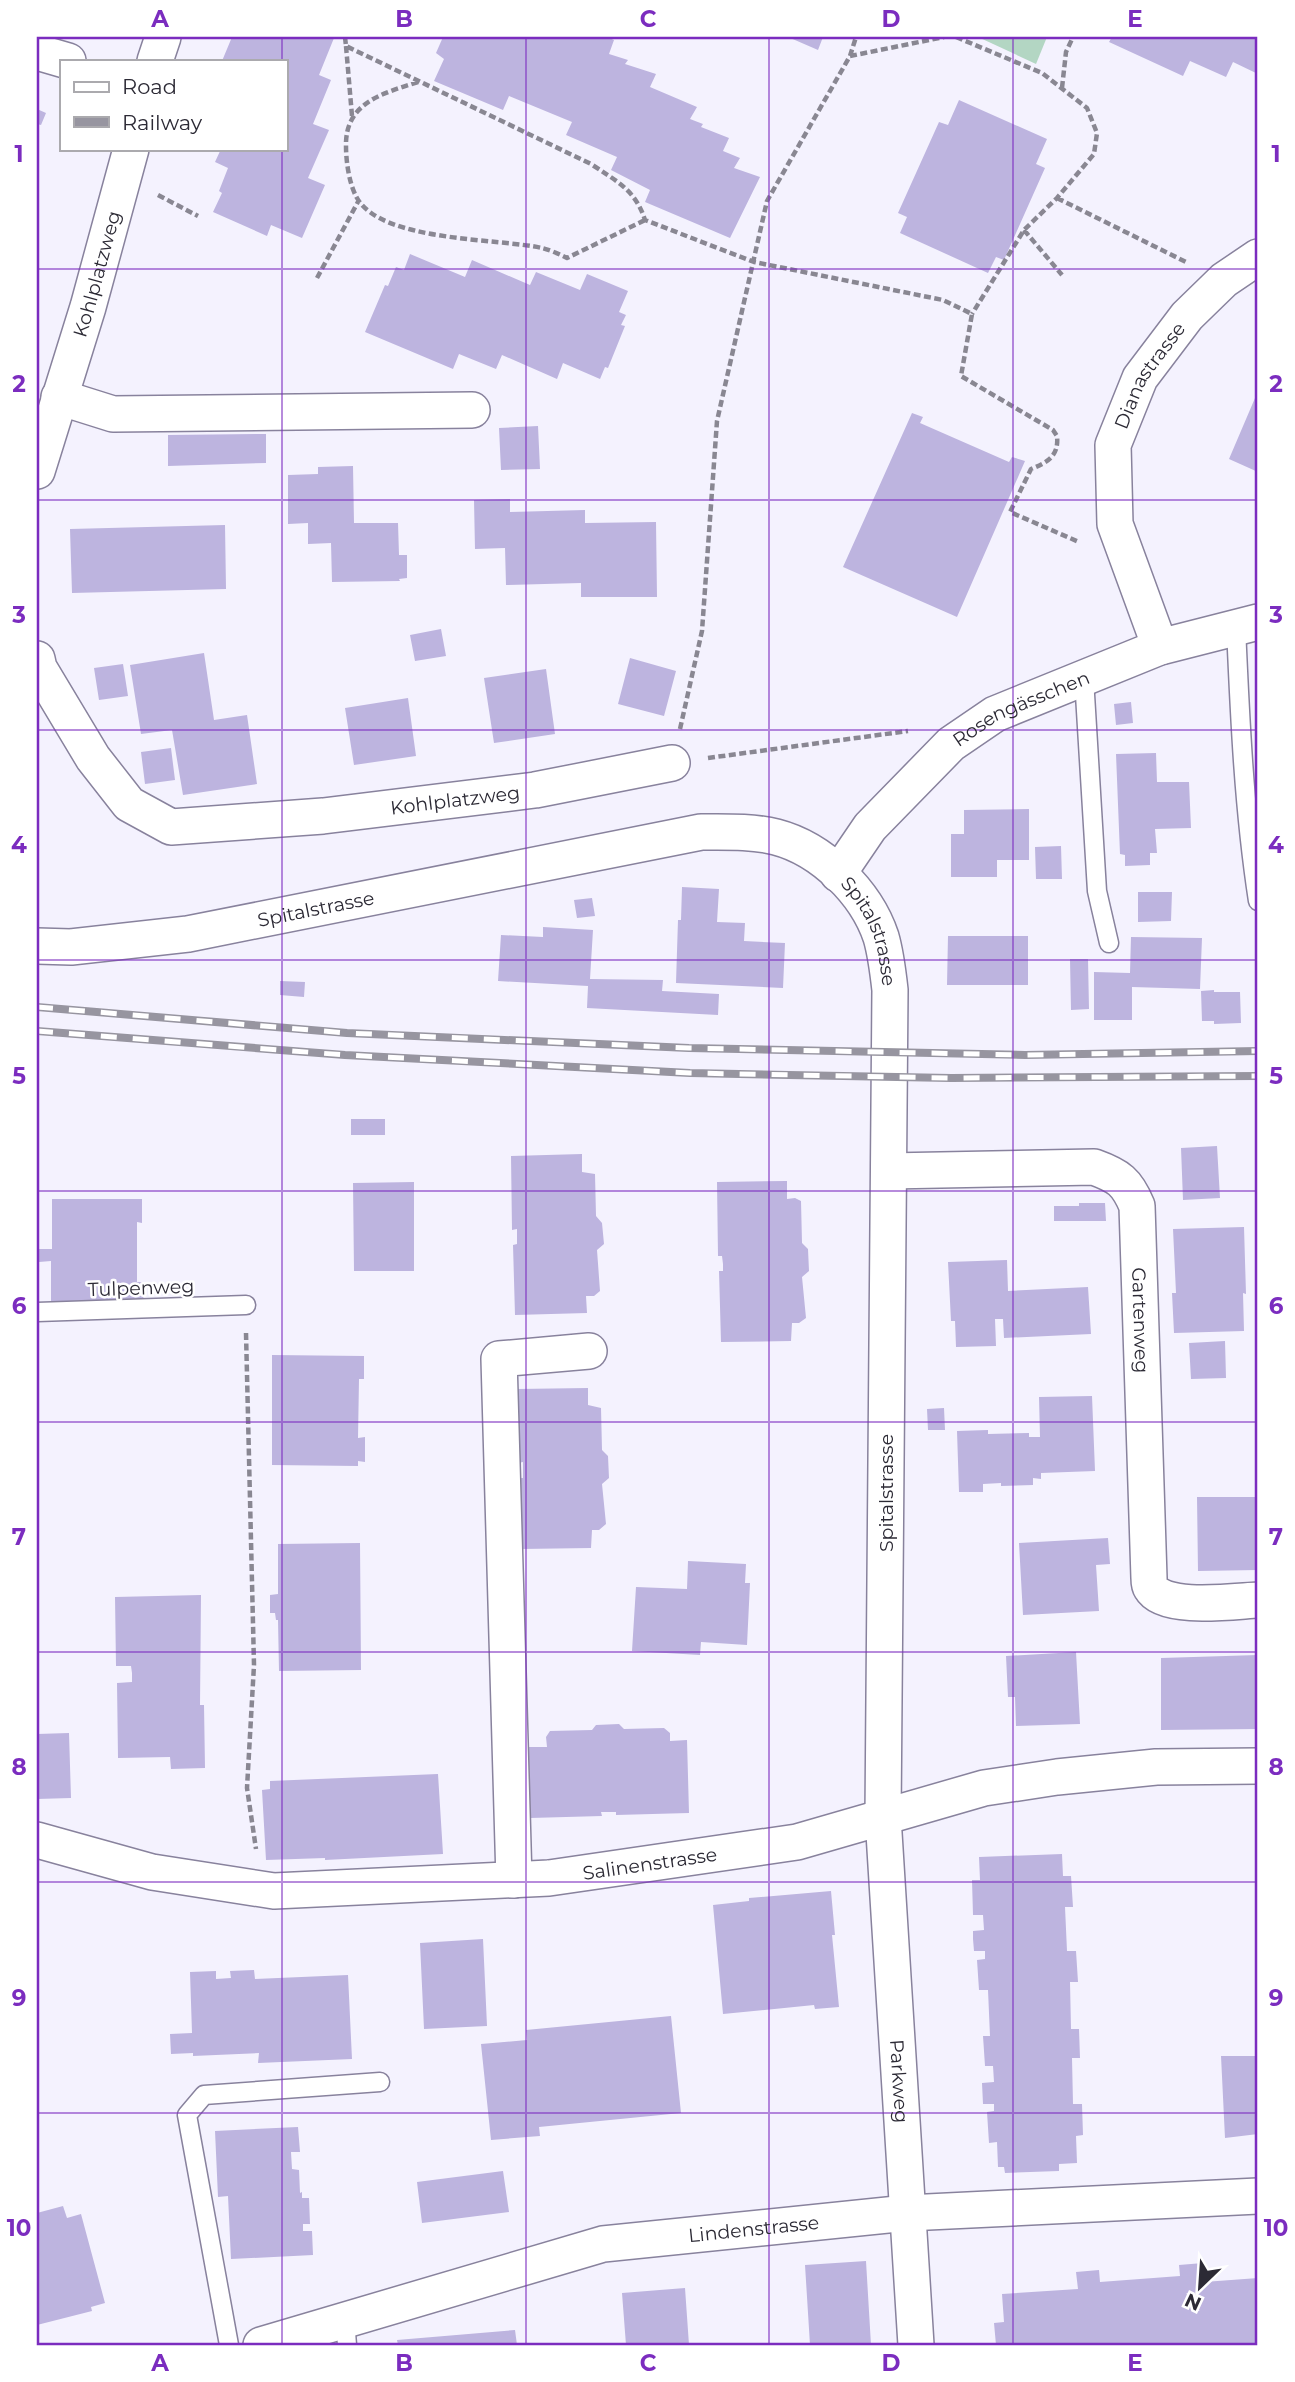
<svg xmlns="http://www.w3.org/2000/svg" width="1295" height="2382" font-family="Montserrat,sans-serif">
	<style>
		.green { fill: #b3d6c3 }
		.building { fill: #bdb4df }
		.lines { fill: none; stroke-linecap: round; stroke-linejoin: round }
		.service-casing { stroke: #88829d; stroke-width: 21 }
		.minor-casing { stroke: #88829d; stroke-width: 38 }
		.path { stroke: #898792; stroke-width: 4.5; stroke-dasharray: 7 3.5; stroke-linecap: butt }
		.service { stroke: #fff; stroke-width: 18 }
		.minor { stroke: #fff; stroke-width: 35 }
		.rail-casing { stroke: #9795a0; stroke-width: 8 }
		.rail { stroke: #fff; stroke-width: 5; stroke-dasharray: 16; stroke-linecap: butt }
		.grid { fill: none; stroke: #7b2cbf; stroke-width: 2; stroke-opacity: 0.55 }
		.labels { text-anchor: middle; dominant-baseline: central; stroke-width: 5; stroke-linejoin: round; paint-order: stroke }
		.street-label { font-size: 19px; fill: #2c2a35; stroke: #fff }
		.neatline { fill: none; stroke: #7b2cbf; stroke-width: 2.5 }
		.grid-label { font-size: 23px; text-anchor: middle; font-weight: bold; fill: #7b2cbf }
	</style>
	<rect width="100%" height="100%" fill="#f4f2fe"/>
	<path class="green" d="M978,37H1047L1036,64Z"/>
	<path class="building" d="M232,37L334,38L319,75L331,80L313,124L329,130L308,178L325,185L302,238L271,225L267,236L213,212L222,193L219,191L228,168L215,162L221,149H285V61H222Z
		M443,37H607L614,40L609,54L628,60L625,64L656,74L650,87L697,107L690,119L703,124L701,127L729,138L723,151L740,158L734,168L760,177L730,238L645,202L650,190L611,170L617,157L566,135L572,122L509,96L503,110L434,81L444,59L436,53Z
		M788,37H823L818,50Z
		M1112,37H1258V74L1233,62L1226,77L1190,61L1183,76L1109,42Z
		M959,100L1047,139L1036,164L1045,168L1004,260L996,257L988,273L900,233L907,217L898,213L939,122L948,125Z
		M37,109L46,113L41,125L37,124Z
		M410,254L465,277L472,260L530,285L536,272L580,290L587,274L628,291L619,312L626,315L621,325L625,326L608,368L605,367L600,379L563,363L557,379L502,355L496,369L459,354L453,369L365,332L385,285L388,286L396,267L404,270Z
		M1258,391V472L1229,459Z
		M912,413L923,417L920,423L1009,462L1012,457L1025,461L957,617L843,567Z
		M538,426L540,469L501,470L499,428Z
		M266,434V463L168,466V435Z
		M353,466L354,523H398L399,555H407V578L399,579L400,581L332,582L331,543L308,544V523L288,524V475L318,474V467Z
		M510,499V512L585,510V523L656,522L657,597H581V583L506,585L505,548L475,549L474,500Z
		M225,525L226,589L72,593L70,529Z
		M441,629L446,656L415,661L410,635Z
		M204,653L214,720L247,715L257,784L183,795L172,730L141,734L130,665Z
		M630,658L676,671L664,716L618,704Z
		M123,664L128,696L99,700L94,668Z
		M546,669L555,734L494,743L484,678Z
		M408,698L416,756L354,765L345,708Z
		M1131,702L1133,723L1116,725L1114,704Z
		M171,748L175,780L145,784L141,752Z
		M1156,753L1157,782H1189L1191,828L1155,829L1157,853H1150V865L1125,866V855L1120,854L1116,754Z
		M1029,809V860H997V877H951V834H964V810Z
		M1061,846L1062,879H1036L1035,847Z
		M682,887L719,889L717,922L745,923L744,941L785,943L783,988L676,983L678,920H681Z
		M1138,892H1172L1171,921L1138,922Z
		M592,898L595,916L577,918L574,900Z
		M543,927L593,930L590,979L663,980L662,991L719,994L718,1015L587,1008L588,986L498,981L501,935L543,937Z
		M948,936H1028V985H947Z
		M1131,937L1202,938L1200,989L1132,987V1020H1094V972L1130,973Z
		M1070,959H1088L1089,1009L1071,1010Z
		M280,981L305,982L304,997L280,995Z
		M1214,990V992H1240L1241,1023L1214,1024V1021H1202L1201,991Z
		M351,1119H385V1135H351Z
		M1217,1146L1220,1198L1183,1200L1181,1148Z
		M582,1154V1172L595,1174L596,1216L602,1223L604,1244L597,1250L600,1291L594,1296H586L587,1313L515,1315L513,1245L517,1244V1229L512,1230L511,1156Z
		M787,1181V1199L795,1198L801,1201L802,1243L808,1249L809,1271L802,1277L806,1318L799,1323H792L791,1341L721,1342L719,1271H723V1264L722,1256H718L717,1182Z
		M414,1182V1271H354L353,1183Z
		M52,1199H142V1223L137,1222V1282H144L143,1305L51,1309V1261L39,1262V1249H52Z
		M1079,1203H1105L1106,1221H1054V1206H1079Z
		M1244,1227L1246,1294L1243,1293L1244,1331L1174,1333L1172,1293H1176L1173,1229Z
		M1007,1260L1008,1291L1088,1287L1091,1334L1004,1338L1003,1319H995L996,1346L956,1347L955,1321H951L948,1262Z
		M1225,1341L1226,1378L1191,1379L1189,1343Z
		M272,1355L364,1356V1379H359L358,1438L365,1437V1462L358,1461V1466L272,1465Z
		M588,1388V1405L601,1408L602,1450L608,1456L609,1478L602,1484L606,1524L599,1530H592L591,1548L521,1549L519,1478H523V1462L518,1463L517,1389Z
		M1092,1396L1095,1471L1041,1473V1479L1033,1478V1485L1001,1486V1483L983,1484V1492H959L957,1431L988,1430V1434L1029,1433V1437H1040L1039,1397Z
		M944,1408L945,1430H928L927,1409Z
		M1197,1497H1258V1570L1198,1571Z
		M1108,1538L1110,1564L1096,1565L1099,1611L1023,1615L1019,1543Z
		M360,1543L361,1670L279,1671L278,1620H276L275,1613H270V1595L278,1594V1544Z
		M688,1561L746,1564L745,1583H750L747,1645L701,1642L700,1655L632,1651L636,1587L687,1589Z
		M201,1595L200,1705H204L205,1768L171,1769L170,1757L118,1758L117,1683L132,1682V1673L131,1666H116L115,1597Z
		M1076,1652L1080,1724L1016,1726L1015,1697H1008L1006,1656Z
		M1258,1655V1729L1161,1730V1658Z
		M619,1724L624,1729L664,1728L670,1733V1741L687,1740L689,1813L616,1815V1812H601L602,1816L530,1818L528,1747H547L546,1737L550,1731L592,1730L596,1725Z
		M69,1733L71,1798L37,1799V1734Z
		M438,1774L443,1854L325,1860V1858L266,1860L262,1790L270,1789V1781Z
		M1062,1854L1063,1876H1071L1073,1907H1065L1067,1951H1076L1078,1982H1070L1071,2029H1079L1080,2058H1072L1073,2104H1082L1083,2135L1076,2136L1077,2163L1059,2164V2171L1005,2173L1004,2167H998L997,2142L989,2143L987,2112L994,2111V2104H983L982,2083L994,2082L993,2066H985L983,2036H990L988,1990H979L977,1960L985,1959V1951H974L973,1939V1931L984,1930L983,1915H973L972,1880H980L979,1857Z
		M831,1891L835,1935H832L839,2007L815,2009L814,2005L723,2014L713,1905L749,1901V1898Z
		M483,1939L487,2026L424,2029L420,1943Z
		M254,1970L255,1979L348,1975L352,2059L258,2063L259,2053L193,2056V2053L171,2054L170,2034L192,2033L190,1972L216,1971V1979L231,1978L230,1971Z
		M671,2016L681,2113L539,2127L540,2136L491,2140L481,2044L527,2040L526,2030Z
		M1221,2056H1258V2134L1225,2138Z
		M298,2127L300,2152H291L292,2169L299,2170L300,2193L302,2192V2198H309L310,2224H303V2231H312L313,2255L231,2259L228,2196L218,2197L215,2131Z
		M503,2171L509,2212L422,2223L417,2182Z
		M63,2206L67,2218L81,2214L105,2303L91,2307L92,2311L37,2325V2213Z
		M866,2261L871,2345H810L805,2265Z
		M1203,2263L1204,2282L1258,2278V2345H996L994,2323L1004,2322L1002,2294L1078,2289L1076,2272L1099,2270L1100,2282L1180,2276L1179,2265Z
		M685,2288L689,2345H626L622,2293Z
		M515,2330L517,2345H398L397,2340Z"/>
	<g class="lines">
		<defs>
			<path id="service" d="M1236,627C1240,719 1244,810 1258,901
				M1084,678L1097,891L1109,943
				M37,1312L246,1305
				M345,2320L347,2345
				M229,2345L187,2115L204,2095L380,2082"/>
			<g id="minor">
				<path d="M37,52L68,61"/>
				<path d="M155,61L163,37"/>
				<path d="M59,397L113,414L472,410"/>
				<path id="s1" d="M37,471L88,307L131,149"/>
				<path id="s2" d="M1160,647L1115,524L1113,445L1140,378L1187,316L1224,280L1258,257"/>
				<path id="s3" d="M37,659L39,668L93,758L129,804L171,827L323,816L535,790L672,763"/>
				<path id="s4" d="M838,874L870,827L951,744L995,714L1160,647L1258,622"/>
				<path id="s5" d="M37,946L71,947L188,934L701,832C726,832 752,831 776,837C822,849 866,892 881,937C886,954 888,972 890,990L883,1817L916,2345"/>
				<path id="s6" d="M889,1171L1094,1167C1119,1176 1127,1182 1137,1206L1149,1578C1149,1581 1149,1585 1151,1588C1164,1611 1235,1601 1258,1600"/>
				<path id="s7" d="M37,1840L152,1872L274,1891L549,1878L797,1842L984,1788L1057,1777L1156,1767L1258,1766"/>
				<path d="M514,1880L499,1359L589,1351"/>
				<path id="s8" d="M261,2345L603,2244L907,2213L1258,2196"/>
			</g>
		</defs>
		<use href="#service" class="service-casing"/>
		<use href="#minor" class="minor-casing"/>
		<path class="path" d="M345,37L346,46L591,164C616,181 635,189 645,220L754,262L943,300L972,314L961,376L1053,430L1057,436C1059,456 1048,462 1031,469L1010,512L1079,542
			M956,37L1042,73L1087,108L1097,133L1094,154L1057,198L1024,230L972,314
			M346,46L352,116
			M850,56L944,37
			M418,82C384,93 345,102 346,146C346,161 349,184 357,198C382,242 497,238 542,248C550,250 559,254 567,258L645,220
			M1062,88L1066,52L1073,37
			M158,195L198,216
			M1057,198L1188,263
			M1024,230L1062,275
			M317,278L359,200
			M680,729L702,631L717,421L767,201L850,56L856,37
			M708,758L908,731
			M246,1333L254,1665L247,1788L256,1849"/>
		<use href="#service" class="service"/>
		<use href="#minor" class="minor"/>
		<defs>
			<path id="rail" d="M37,1007L347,1033L689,1048L1025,1055L1258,1051
				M37,1031L345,1055L690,1073L951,1078L1258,1076"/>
		</defs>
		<use href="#rail" class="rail-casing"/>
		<use href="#rail" class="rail"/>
	</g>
	<path class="grid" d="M282,37V61M526,37V2345M769,37V2345M1013,37V2345M282,149V2345M37,269H1258M37,500H1258M37,730H1258M37,960H1258M37,1191H1258M37,1422H1258M37,1652H1258M37,1882H1258M37,2113H1258"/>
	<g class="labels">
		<g class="street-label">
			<text stroke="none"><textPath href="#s1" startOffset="206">Kohlplatzweg</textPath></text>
			<text stroke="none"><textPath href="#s2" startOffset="289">Dianastrasse</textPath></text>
			<text stroke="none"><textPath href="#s4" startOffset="252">Rosengässchen</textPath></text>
			<text stroke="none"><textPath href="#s3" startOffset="506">Kohlplatzweg</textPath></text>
			<text stroke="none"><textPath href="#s5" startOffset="282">Spitalstrasse</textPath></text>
			<text stroke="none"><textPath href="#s5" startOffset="891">Spitalstrasse</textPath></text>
			<text transform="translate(141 1288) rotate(-2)">Tulpenweg</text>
			<text stroke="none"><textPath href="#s6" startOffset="380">Gartenweg</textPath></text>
			<text transform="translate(886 1493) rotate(-90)">Spitalstrasse</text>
			<text stroke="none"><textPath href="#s7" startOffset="620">Salinenstrasse</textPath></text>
			<text stroke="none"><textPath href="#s5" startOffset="2046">Parkweg</textPath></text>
			<text stroke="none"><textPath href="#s8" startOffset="508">Lindenstrasse</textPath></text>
		</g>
	</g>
	<rect width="1295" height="2382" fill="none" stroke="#ffffff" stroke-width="77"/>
	<rect x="60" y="60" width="228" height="91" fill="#ffffff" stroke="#abaaae" stroke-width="2"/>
	<rect x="74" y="82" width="35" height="10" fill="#ffffff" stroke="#abaaae" stroke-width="2"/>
	<text x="122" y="94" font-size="21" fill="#2c2a35">Road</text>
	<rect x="74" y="117" width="35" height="10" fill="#9795a0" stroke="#abaaae" stroke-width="2"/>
	<text x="122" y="130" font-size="21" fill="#2c2a35">Railway</text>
	<g transform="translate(1200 2287) rotate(205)" stroke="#ffffff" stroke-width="5" paint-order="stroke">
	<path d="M0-5L12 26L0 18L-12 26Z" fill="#2c2a35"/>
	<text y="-10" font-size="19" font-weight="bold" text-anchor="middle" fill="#2c2a35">N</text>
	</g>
	<rect x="38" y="38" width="1218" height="2306" class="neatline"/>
	<g class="grid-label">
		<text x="160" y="27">A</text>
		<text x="404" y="27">B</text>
		<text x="648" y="27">C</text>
		<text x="891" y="27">D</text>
		<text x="1135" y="27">E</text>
		<text x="19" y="162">1</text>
		<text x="1276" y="162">1</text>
		<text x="19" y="392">2</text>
		<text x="1276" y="392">2</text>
		<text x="19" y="623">3</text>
		<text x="1276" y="623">3</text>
		<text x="19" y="853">4</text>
		<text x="1276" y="853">4</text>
		<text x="19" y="1084">5</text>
		<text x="1276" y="1084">5</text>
		<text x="19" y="1314">6</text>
		<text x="1276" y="1314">6</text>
		<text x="19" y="1545">7</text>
		<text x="1276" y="1545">7</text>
		<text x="19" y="1775">8</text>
		<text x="1276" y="1775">8</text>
		<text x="19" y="2006">9</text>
		<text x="1276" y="2006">9</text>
		<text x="19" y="2236">10</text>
		<text x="1276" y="2236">10</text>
		<text x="160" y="2371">A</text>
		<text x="404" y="2371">B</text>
		<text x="648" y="2371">C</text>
		<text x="891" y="2371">D</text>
		<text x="1135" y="2371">E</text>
	</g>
</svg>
